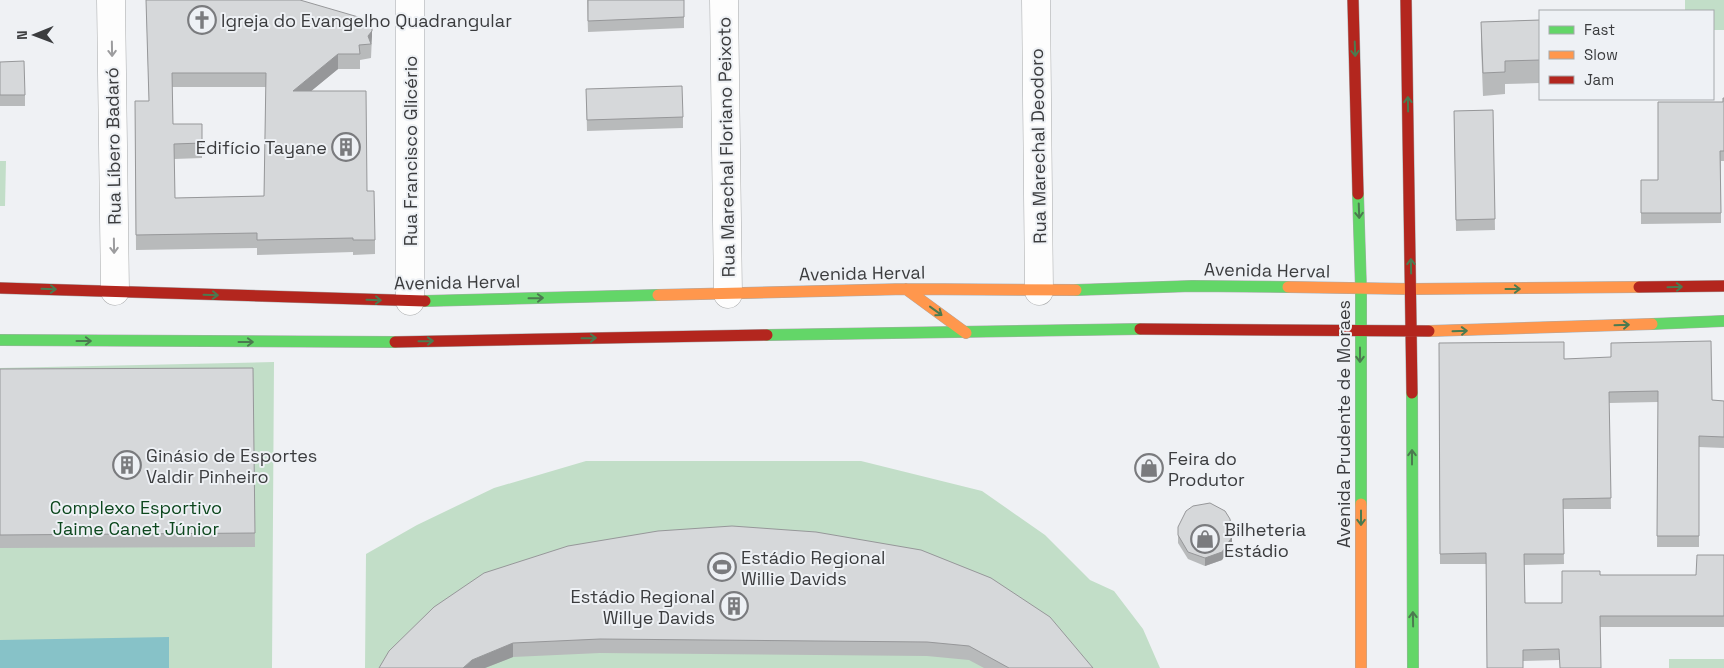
<svg xmlns="http://www.w3.org/2000/svg" width="1724" height="668" font-family="'Space Grotesk',sans-serif">
	<style>
		.green { fill: #c2dec8 }
		.water { fill: #87c2c8 }
		.lines { fill: none; stroke-linecap: round; stroke-linejoin: round }
		.street-casing { stroke: #a8aaab; stroke-width: 29 }
		.fast-casing { stroke: #a8aaab; stroke-width: 12 }
		.slow-casing { stroke: #a8aaab; stroke-width: 12 }
		.jam-casing { stroke: #a8aaab; stroke-width: 12 }
		.street { stroke: #fdfdfd; stroke-width: 28 }
		.fast { stroke: #63d668; stroke-width: 11 }
		.slow { stroke: #ff974d; stroke-width: 11 }
		.jam { stroke: #b3261e; stroke-width: 11 }
		.wall { fill: #b8babb; fill-rule: evenodd }
		.shaded-wall { fill: #969799 }
		.building { fill: #d6d8da; stroke: #969799; fill-rule: evenodd }
		.oneway { stroke: #9c9c9e }
		.oneway2 { stroke: #4b7a4f }
		.labels { text-anchor: middle; dominant-baseline: central; stroke-width: 4; stroke-linejoin: round; paint-order: stroke }
		.poi-label { font-size: 18px; fill: #3b3c3e; stroke: #eef1f5; text-anchor: start }
		.street-label { font-size: 18px; fill: #3b3c3e; stroke: #eef1f5 }
		.park-label { font-size: 18px; fill: #0d471e; stroke: #eef1f5 }
	</style>
	<rect width="100%" height="100%" fill="#eff1f4"/>
	<path class="green" d="M1685,0H1724V30H1713V11H1685Z
		M0,161H6L5,206H0Z
		M274,362L272,668H0V368Z
		M586,461H861L982,491L1045,535L1090,580L1114,591L1143,629L1160,668H365L366,554L417,525L494,488Z
		M1669,659H1724V668H1669Z"/>
	<path class="water" d="M169,637V668H0V640Z"/>
	<g class="lines">
		<defs>
			<path id="street" d="M111,0L115,291
				M724,0L728,294
				M1036,0L1039,291
				M410,301V0"/>
			<path id="fast" d="M1358,194L1361,289V504
				M1076,290L1192,286L1288,287
				M425,301L658,295
				M1652,324L1724,321
				M767,335L1140,329
				M0,340L395,342
				M1412,393L1413,668"/>
			<path id="slow" d="M1288,287L1411,289L1639,287
				M906,289L966,333
				M658,295L906,289L1076,290
				M1429,331L1652,324
				M1361,504V668"/>
			<path id="jam" d="M1353,0L1358,194
				M1406,0L1412,393
				M1639,287L1724,286
				M0,288L425,301
				M1140,329L1429,331
				M395,342L767,335"/>
		</defs>
		<use href="#street" class="street-casing"/>
		<use href="#fast" class="fast-casing"/>
		<use href="#slow" class="slow-casing"/>
		<use href="#jam" class="jam-casing"/>
		<use href="#street" class="street"/>
		<use href="#fast" class="fast"/>
		<use href="#slow" class="slow"/>
		<use href="#jam" class="jam"/>
	</g>
	<path class="wall" d="M146,0H300L372,36L371,58L360,60V69H338L311,91L367,191L375,240V254L353,255V252L257,255V248L136,250L135,101H149ZM172,87H266L264,196L175,198L174,159L202,158V124H173Z
		M587,0L684,17V28L588,32Z
		M1540,20V83L1505,84V94L1483,96L1481,44V22Z
		M0,62L25,95V106H0Z
		M586,89L683,117V128L587,131Z
		M1724,98V161H1721V223L1641,224V180H1658L1723,102Z
		M1493,110L1495,230L1456,231L1454,111Z
		M1439,343L1564,359L1712,400L1724,401V448L1699,447V547H1657L1658,402L1609,403L1611,509H1563L1564,564L1524,565L1525,603H1562L1600,575H1696L1724,555V627H1600L1559,660L1523,661L1486,564H1440Z
		M253,368L255,547L0,548V369Z
		M1178,527L1232,544L1222,560L1205,566L1188,559L1178,543Z
		M568,546L1093,668H984L969,660L927,656L600,653L513,657L485,668Z"/>
	<path class="shaded-wall" d="M372,21V36L371,46V44L368,36Z
		M338,54V69L293,106V91Z
		M1232,537V544L1222,560L1205,566V558Z
		M513,643V657L485,668H463L472,660Z"/>
	<path class="building" d="M146,0H300L372,21V31L368,36L371,44L359,45L360,54H338L293,91H366L367,191H374L375,240H353V238L257,240V233L136,235L135,101H149ZM172,73H266L264,196L175,198L174,144L202,143V124H173Z
		M588,0H684V17L588,21Z
		M1540,20V60L1505,61V72L1483,73L1481,22Z
		M24,61L25,95H0V62Z
		M682,86L683,117L587,120L586,89Z
		M1723,98H1724V151H1720L1721,213H1641V180H1658V102H1723Z
		M1493,110L1495,219L1456,220L1454,111Z
		M1711,341L1712,400L1724,401V437L1699,436V536H1657L1658,391L1609,392L1611,498L1563,499L1564,554H1524L1525,603H1562V571H1600V575H1696L1697,555H1724V616H1600L1601,668H1560L1559,649L1523,650V668H1487L1486,553L1440,554L1439,343L1564,342V359L1611,357V343Z
		M253,368L255,533L0,535V369Z
		M1210,503L1225,511L1230,519L1232,537L1222,552L1205,558L1188,552L1178,535V527L1186,511L1193,506Z
		M732,526L816,532L921,550L991,578L1050,617L1093,668H1009L969,646L927,642L600,639L513,643L472,660L463,668H379L389,651L434,607L484,573L568,546L658,531Z"/>
	<defs><path id="oneway-shaft" d="M-6 0H5M1.5-3L5.5 0L1.5 3" fill="none" stroke-width="1.6" stroke-linecap="round" stroke-linejoin="round" transform="scale(1.25)"/></defs>
	<g class="oneway">
		<use href="#oneway-shaft" transform="translate(112 49) rotate(89)"/>
		<use href="#oneway-shaft" transform="translate(114 246) rotate(89)"/>
	</g>
	<g class="oneway2">
		<use href="#oneway-shaft" transform="translate(1355 49) rotate(88)"/>
		<use href="#oneway-shaft" transform="translate(1408 104) rotate(-91)"/>
		<use href="#oneway-shaft" transform="translate(1359 211) rotate(88)"/>
		<use href="#oneway-shaft" transform="translate(1411 266) rotate(-91)"/>
		<use href="#oneway-shaft" transform="translate(1675 287) rotate(-2)"/>
		<use href="#oneway-shaft" transform="translate(49 289) rotate(2)"/>
		<use href="#oneway-shaft" transform="translate(1513 289)"/>
		<use href="#oneway-shaft" transform="translate(211 295) rotate(2)"/>
		<use href="#oneway-shaft" transform="translate(536 298) rotate(-1)"/>
		<use href="#oneway-shaft" transform="translate(374 300) rotate(2)"/>
		<use href="#oneway-shaft" transform="translate(936 311) rotate(36)"/>
		<use href="#oneway-shaft" transform="translate(1622 325) rotate(-2)"/>
		<use href="#oneway-shaft" transform="translate(1460 331) rotate(-2)"/>
		<use href="#oneway-shaft" transform="translate(589 338) rotate(-1)"/>
		<use href="#oneway-shaft" transform="translate(84 341)"/>
		<use href="#oneway-shaft" transform="translate(426 341) rotate(-1)"/>
		<use href="#oneway-shaft" transform="translate(246 342)"/>
		<use href="#oneway-shaft" transform="translate(1360 355) rotate(90)"/>
		<use href="#oneway-shaft" transform="translate(1412 457) rotate(-90)"/>
		<use href="#oneway-shaft" transform="translate(1361 518) rotate(90)"/>
		<use href="#oneway-shaft" transform="translate(1413 619) rotate(-91)"/>
	</g>
	<defs>
		<symbol id="church-ring" viewBox="-11 -11 22 22"><circle r="9.5" fill="#eef1f5" stroke="#7a7b7e" stroke-width="1.5"/><path d="M-1.2-6h2.4v3.5h3.3v2.4h-3.3V6h-2.4V-.1h-3.3v-2.4h3.3Z" fill="#7a7b7e"/></symbol>
		<symbol id="building-ring" viewBox="-11 -11 22 22"><circle r="9.5" fill="#eef1f5" stroke="#7a7b7e" stroke-width="1.5"/><path d="M-4-6H4V6H1V3H-1V6H-4ZM-2.5-4.3h1.7v1.8h-1.7ZM.8-4.3h1.7v1.8H.8ZM-2.5-1h1.7V.8h-1.7ZM.8-1h1.7V.8H.8Z" fill="#7a7b7e"/></symbol>
		<symbol id="shop-ring" viewBox="-11 -11 22 22"><circle r="9.5" fill="#eef1f5" stroke="#7a7b7e" stroke-width="1.5"/><path d="M-5-2.5h2.3a2.7 3.5 0 0 1 5.4 0H5L5.5 6h-11ZM-1.5-2.5h3a1.5 2.3 0 0 0-3 0Z" fill="#7a7b7e"/></symbol>
		<symbol id="stadium-ring" viewBox="-11 -11 22 22"><circle r="9.5" fill="#eef1f5" stroke="#7a7b7e" stroke-width="1.5"/><path d="M0-5a6.5 5 0 1 0 0 10a6.5 5 0 1 0 0-10ZM-3.5-1.8h7v3.6h-7Z" fill="#7a7b7e"/></symbol>
	</defs>
	<g fill-rule="evenodd">
		<use href="#church-ring" x="186" y="4" width="32" height="32"/>
		<use href="#building-ring" x="330" y="131" width="32" height="32"/>
		<use href="#building-ring" x="111" y="449" width="32" height="32"/>
		<use href="#shop-ring" x="1133" y="452" width="32" height="32"/>
		<use href="#shop-ring" x="1189" y="523" width="32" height="32"/>
		<use href="#stadium-ring" x="706" y="551" width="32" height="32"/>
		<use href="#building-ring" x="718" y="590" width="32" height="32"/>
	</g>
	<g class="labels">
		<g class="poi-label">
			<text x="221" y="20">Igreja do Evangelho Quadrangular</text>
			<text x="327" y="147" text-anchor="end">Edifício Tayane</text>
			<text x="146" y="455">Ginásio de Esportes<tspan x="146" dy="21">Valdir Pinheiro</tspan></text>
			<text x="1168" y="458">Feira do<tspan x="1168" dy="21">Produtor</tspan></text>
			<text x="1224" y="529">Bilheteria<tspan x="1224" dy="21">Estádio</tspan></text>
			<text x="741" y="557">Estádio Regional<tspan x="741" dy="21">Willie Davids</tspan></text>
			<text x="715" y="596" text-anchor="end">Estádio Regional<tspan x="715" dy="21">Willye Davids</tspan></text>
		</g>
		<g class="street-label">
			<text transform="translate(113 146) rotate(-91)">Rua Líbero Badaró</text>
			<text transform="translate(1038 146) rotate(-91)">Rua Marechal Deodoro</text>
			<text transform="translate(726 147) rotate(-91)">Rua Marechal Floriano Peixoto</text>
			<text transform="translate(410 151) rotate(-90)">Rua Francisco Glicério</text>
			<text transform="translate(1267 270) rotate(1)">Avenida Herval</text>
			<text transform="translate(862 273) rotate(-1)">Avenida Herval</text>
			<text transform="translate(457 282) rotate(-1)">Avenida Herval</text>
			<text transform="translate(1343 424) rotate(-90)">Avenida Prudente de Moraes</text>
		</g>
		<g class="park-label">
			<text x="136" y="507">Complexo Esportivo<tspan x="136" dy="21">Jaime Canet Júnior</tspan></text>
		</g>
	</g>
	<rect x="1539" y="10" width="175" height="90" fill="#eef1f5" stroke="#a6a9ac"/>
	<rect x="1549" y="26" width="25" height="8" fill="#63d668" stroke="#a6a9ac"/>
	<text x="1584" y="35" font-size="15" fill="#3b3c3e">Fast</text>
	<rect x="1549" y="51" width="25" height="8" fill="#ff974d" stroke="#a6a9ac"/>
	<text x="1584" y="60" font-size="15" fill="#3b3c3e">Slow</text>
	<rect x="1549" y="76" width="25" height="8" fill="#b3261e" stroke="#a6a9ac"/>
	<text x="1584" y="85" font-size="15" fill="#3b3c3e">Jam</text>
	<g transform="translate(35 35) rotate(269)" stroke="#eef1f5" stroke-width="4" paint-order="stroke">
	<path d="M0-4L9 19L0 12L-9 19Z" fill="#3b3c3e"/>
	<text y="-8" font-size="14" font-weight="bold" text-anchor="middle" fill="#3b3c3e">N</text>
	</g>
</svg>
